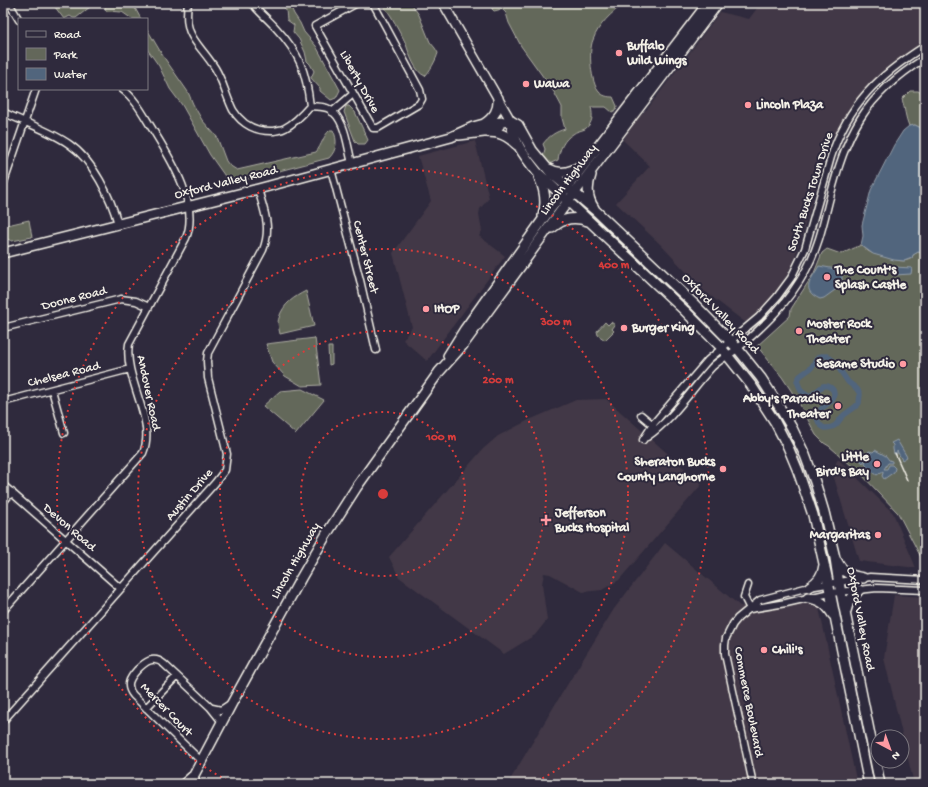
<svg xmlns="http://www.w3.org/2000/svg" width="928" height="787" font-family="'Gochi Hand',sans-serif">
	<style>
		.built { fill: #423846 }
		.green { fill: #63675a; stroke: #acaca1 }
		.water { fill: #51657d; stroke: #929da8 }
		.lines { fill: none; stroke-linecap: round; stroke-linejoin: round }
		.canal { stroke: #51657d; stroke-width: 5.5 }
		.minor-casing { stroke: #f4f1e8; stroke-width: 9 }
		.secondary-casing { stroke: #f4f1e8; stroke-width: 11 }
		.primary-casing { stroke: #f4f1e8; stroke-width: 12 }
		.minor { stroke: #2f2a3d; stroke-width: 6 }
		.secondary { stroke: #2f2a3d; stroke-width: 8 }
		.primary { stroke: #2f2a3d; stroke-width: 9 }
		.rail { stroke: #f4f1e8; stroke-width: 1.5 }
		.ring { fill: none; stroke: #d93c3b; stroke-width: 2; stroke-dasharray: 2 4 }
		.poi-dot { fill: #ff9aa2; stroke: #2f2a3d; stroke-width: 1.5 }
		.labels { text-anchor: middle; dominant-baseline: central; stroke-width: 4; stroke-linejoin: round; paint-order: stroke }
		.poi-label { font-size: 13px; font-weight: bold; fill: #f4f1e8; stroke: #2f2a3d; text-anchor: start }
		.street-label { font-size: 13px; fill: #f4f1e8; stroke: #2f2a3d }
		.centre { fill: #d93c3b; stroke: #2f2a3d; stroke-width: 2 }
		.ring-label { font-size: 12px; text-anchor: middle; font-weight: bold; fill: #d93c3b; stroke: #2f2a3d; stroke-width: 4; stroke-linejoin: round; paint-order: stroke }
	</style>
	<rect width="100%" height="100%" fill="#2f2a3d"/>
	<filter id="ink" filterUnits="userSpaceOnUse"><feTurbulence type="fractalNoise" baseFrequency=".025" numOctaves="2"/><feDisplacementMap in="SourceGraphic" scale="8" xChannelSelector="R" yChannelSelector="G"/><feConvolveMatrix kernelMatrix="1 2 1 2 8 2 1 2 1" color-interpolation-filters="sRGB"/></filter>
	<g filter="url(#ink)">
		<path class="built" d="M761,3H895L901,8L909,3H925V42L904,57L865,89L844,117L824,155L808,216L793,263L783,282L764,308L746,323L704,291L660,244L616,203L650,166L623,140L637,119L649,107L720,12L749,19Z
			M475,141L489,198L480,209L479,214L482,231L479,236L505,256L427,361L403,340L412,327L393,253L431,201L418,156Z
			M606,399L702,484L619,580L602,590L583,592L550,574L544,573L542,584L547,620L535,635L504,654L399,577L389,557L483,449L498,436L529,420L576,400Z
			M838,459L893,513L916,568L859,561L832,471Z
			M665,543L740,606L818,603L857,784H511L510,780L556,703L614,609Z
			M894,595L925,597V784H914L884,658Z"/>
		<path class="green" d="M52,3H95L76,18H73L70,16L64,19Z
			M111,3H127L130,6L135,8L141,19H132L122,12L106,11L105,7L106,5Z
			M282,3H289L294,14L300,23L304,32L316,46L340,90L336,98L331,100L320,91V88L311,78L314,71L310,64L307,61L305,52L299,39L293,32L294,25L287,20L286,10Z
			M382,3H411L419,15L430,42L435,48L438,53C436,60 430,71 425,76C415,72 409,54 406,44C402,35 396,25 391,16C388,11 384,8 382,3Z
			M498,3H625C612,12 598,25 593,40C588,51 591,83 599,92C603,96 608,97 613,97L617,106L616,110L612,112L606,107H591C593,116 593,123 585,129C581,131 576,131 573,134C564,139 559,150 558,160L549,164L543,157L545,149L543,144C549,136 555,132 565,129L562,118V107L554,92L521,46L509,23L506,13L502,9L494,11L492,9V5Z
			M147,29L163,56L188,92L193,104L202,120L217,137L226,161L229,165L237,170L316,152C322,145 323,136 330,130H333C338,140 337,150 329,158L233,183L227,179L210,155L182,105L170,89L159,66L147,49Z
			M910,91H918L925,95V130L915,125L909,126C905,117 905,108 902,99Z
			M346,106H349L355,112L368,140L365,144H358L355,141L344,112Z
			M29,220L32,237L12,241L5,238L3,226Z
			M861,245C863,247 866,249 868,251C872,254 876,254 881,255C891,257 901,265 912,258L913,255L918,252L925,253V565L898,513L860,473L829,446L824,443L816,435L798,401L782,377L757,346L790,316L791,309L814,273L822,253L827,249L841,254Z
			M306,291L314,326L280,334C279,329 277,322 279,318C283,304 294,297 306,291Z
			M605,322L608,325L611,322L615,325L612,329L614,331L605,340L598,335L597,331Z
			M315,338L321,385L302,386L285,376L272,362L266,344Z
			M328,347H332V364L329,365Z
			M302,389L324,400L296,434L263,406L280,391Z"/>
		<path class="water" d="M915,125L925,130V253L918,252L913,255L912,258L904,261L894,260L873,254L861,245L863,236L862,225L871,190L894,145L903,131L909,126Z
			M819,266L842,270V285L824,298L820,299C800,290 811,280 819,266Z
			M894,267L912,268L911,274L895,275Z
			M897,440L907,457L902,460L897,451V454H894L893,449V445L891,443Z
			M858,450H863L865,455L869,451L873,452L875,450L886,456L889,460L892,461V463H888L884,469H887L889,465H892L895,468L894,472L884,479L882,476L883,473V471L877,475L867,468L865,462L871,453H869L863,463L855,455V452Z"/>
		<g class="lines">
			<path class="canal" d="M822,356H827L834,361L848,382L857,389L860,394L859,403C855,408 849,411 844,415C840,418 838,424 834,426C831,428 828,428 825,428C822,427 819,424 818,421C812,407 835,405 834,394C834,388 828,385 823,386L813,394L808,396L801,391L797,381L800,376L811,368L818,357Z"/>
			<defs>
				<path id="minor" d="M9,3L19,20
					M188,3C183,38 198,41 215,68C223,81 226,96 233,110C242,125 257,132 274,131C278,130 282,130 285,128C295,123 303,114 310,106C306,71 300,54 276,28C268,19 259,12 252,3
					M357,3L315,26L373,128H378L419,104L422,99L420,90L373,3
					M310,106C316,107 324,106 329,109C346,119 347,146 352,163
					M3,112C25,123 49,130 69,144C93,160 111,198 118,224
					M332,112L353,94
					M331,169L360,280L376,350
					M3,185L36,89
					M3,328L121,299L136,301L149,307
					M52,390L64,433
					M3,402L130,369
					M641,415L653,425
					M647,437C673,419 691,390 712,367C719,360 729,355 737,349C764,326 789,302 806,270C818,248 823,225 829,201C847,132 863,97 925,58
					M643,440L654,423L708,360L759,317L777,297L791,278L805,249L831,157C848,104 879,75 925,46
					M3,485L120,588
					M3,502L12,492
					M748,585L744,597L750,609
					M750,609L786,603L830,593L877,588L925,590
					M3,611L143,453C157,420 123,379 129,344L186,238C200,204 170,158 153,130C144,116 136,99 122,89
					M146,708L177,676
					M212,708L221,710L230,704
					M3,721L215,483L225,470L227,454L208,378L207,361L208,353L263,250C272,227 264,211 258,189
					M201,761L133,695C125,685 130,678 137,670C145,662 153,655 164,664L210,707L222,722
					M753,784L725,654V645L726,638L733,624L738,618L760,600L809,587L870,577L925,580"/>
				<path id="secondary" d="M443,3L511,121"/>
				<path id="primary" d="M511,121C512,140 525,157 537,172L685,311L719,345L751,385L775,422L788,447L798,471L813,515L827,577L869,784
					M484,124C494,117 499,110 498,98
					M486,132C499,132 507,135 517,145
					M459,135L484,132L499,126
					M549,169C561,176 572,172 582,165
					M591,175C587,186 587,198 594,208
					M539,177C545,190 547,202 543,216
					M552,228C564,218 574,216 588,221
					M3,253L258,189L451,137L473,127L484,124L511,121L518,125L532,150L551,173L596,211L693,303L737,348L761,378L777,403L792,428L805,455L815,482L824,512L835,558L838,578L880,784
					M448,356L465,329L551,208L708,3
					M837,561C843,573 851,576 863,578
					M809,587C818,582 823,575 824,565
					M808,598C820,599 827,605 833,615
					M846,611L849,601L859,590
					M184,784L194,775
					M194,784V775L232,703L301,578L326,535L356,488L439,372L463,345L563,208L718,3"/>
			</defs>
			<use href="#minor" class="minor-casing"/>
			<use href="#secondary" class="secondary-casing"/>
			<use href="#primary" class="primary-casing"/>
			<use href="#minor" class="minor"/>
			<use href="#secondary" class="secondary"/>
			<use href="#primary" class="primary"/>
			<path class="rail" d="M895,453L907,480"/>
		</g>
	</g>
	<g class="ring">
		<circle cx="383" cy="494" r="82"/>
		<circle cx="383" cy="494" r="163"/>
		<circle cx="383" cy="494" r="245"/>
		<path d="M232 783A326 326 0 1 1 534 783"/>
	</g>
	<g class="poi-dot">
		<circle cx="619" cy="53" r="4"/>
		<circle cx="526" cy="84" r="4"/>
		<circle cx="748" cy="105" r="4"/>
		<circle cx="827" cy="277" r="4"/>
		<circle cx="426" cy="309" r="4"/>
		<circle cx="624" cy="328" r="4"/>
		<circle cx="799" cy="331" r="4"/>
		<circle cx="903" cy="364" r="4"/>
		<circle cx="838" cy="406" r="4"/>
		<circle cx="877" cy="464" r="4"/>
		<circle cx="723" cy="469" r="4"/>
		<path d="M544 514h4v4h4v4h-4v4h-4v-4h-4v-4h4z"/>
		<circle cx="878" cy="535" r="4"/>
		<circle cx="764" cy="650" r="4"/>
	</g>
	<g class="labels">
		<g class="poi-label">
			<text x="627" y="46">Buffalo<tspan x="627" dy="15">Wild Wings</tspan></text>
			<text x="534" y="84">Wawa</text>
			<text x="756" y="105">Lincoln Plaza</text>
			<text x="835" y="270">The Count's<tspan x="835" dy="15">Splash Castle</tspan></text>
			<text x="434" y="309">IHOP</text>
			<text x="807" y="324">Moster Rock<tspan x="807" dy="15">Theater</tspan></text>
			<text x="632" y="328">Burger King</text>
			<text x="895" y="364" text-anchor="end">Sesame Studio</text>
			<text x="830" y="399" text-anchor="end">Abby's Paradise<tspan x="830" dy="15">Theater</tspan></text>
			<text x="869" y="457" text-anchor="end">Little<tspan x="869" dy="15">Bird's Bay</tspan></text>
			<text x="715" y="462" text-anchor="end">Sheraton Bucks<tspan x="715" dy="15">County Langhorne</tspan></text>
			<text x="555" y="513">Jefferson<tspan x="555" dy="15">Bucks Hospital</tspan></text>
			<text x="870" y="535" text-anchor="end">Margaritas</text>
			<text x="772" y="650">Chili's</text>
		</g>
		<g class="street-label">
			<text transform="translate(359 82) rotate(61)">Liberty Drive</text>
			<text transform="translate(569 180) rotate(-53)">Lincoln Highway</text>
			<text transform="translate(226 183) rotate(-14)">Oxford Valley Road</text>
			<text transform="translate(811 192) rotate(-72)">South Bucks Town Drive</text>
			<text transform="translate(365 257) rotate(76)">Center Street</text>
			<text transform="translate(74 299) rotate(-14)">Doone Road</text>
			<text transform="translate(720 314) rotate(46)">Oxford Valley Road</text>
			<text transform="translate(64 375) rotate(-14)">Chelsea Road</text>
			<text transform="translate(148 393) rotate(78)">Andover Road</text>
			<text transform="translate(190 495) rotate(-49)">Austin Drive</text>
			<text transform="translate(69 528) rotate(41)">Devon Road</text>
			<text transform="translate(296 561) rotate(-60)">Lincoln Highway</text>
			<text transform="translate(860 619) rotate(79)">Oxford Valley Road</text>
			<text transform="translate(748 702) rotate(79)">Commerce Boulevard</text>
			<text transform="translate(166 710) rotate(46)">Mercer Court</text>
		</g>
	</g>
	<circle cx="383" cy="494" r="6" class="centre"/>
	<g class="ring-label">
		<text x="614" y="268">400 m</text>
		<text x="556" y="325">300 m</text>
		<text x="498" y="383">200 m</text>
		<text x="441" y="440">100 m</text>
	</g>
	<rect width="928" height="787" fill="none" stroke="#2f2a3d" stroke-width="16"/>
	<rect x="8" y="8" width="912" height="771" fill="none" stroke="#f4f1e8" stroke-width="1.5" filter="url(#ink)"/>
	<rect x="18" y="18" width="130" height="72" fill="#2f2a3d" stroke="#7e7a81"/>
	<rect x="26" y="31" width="20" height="6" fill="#2f2a3d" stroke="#7e7a81"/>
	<text x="54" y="38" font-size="12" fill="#f4f1e8">Road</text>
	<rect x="26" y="48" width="20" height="12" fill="#63675a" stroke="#7e7a81"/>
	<text x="54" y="58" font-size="12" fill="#f4f1e8">Park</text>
	<rect x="26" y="68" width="20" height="12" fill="#51657d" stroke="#7e7a81"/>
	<text x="54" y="78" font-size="12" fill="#f4f1e8">Water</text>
	<g transform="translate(890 749) rotate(139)"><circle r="19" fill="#2f2a3d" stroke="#7e7a81"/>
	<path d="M0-3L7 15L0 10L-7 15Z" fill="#ff9aa2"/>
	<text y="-6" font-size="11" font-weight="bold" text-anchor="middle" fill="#f4f1e8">N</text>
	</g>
</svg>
